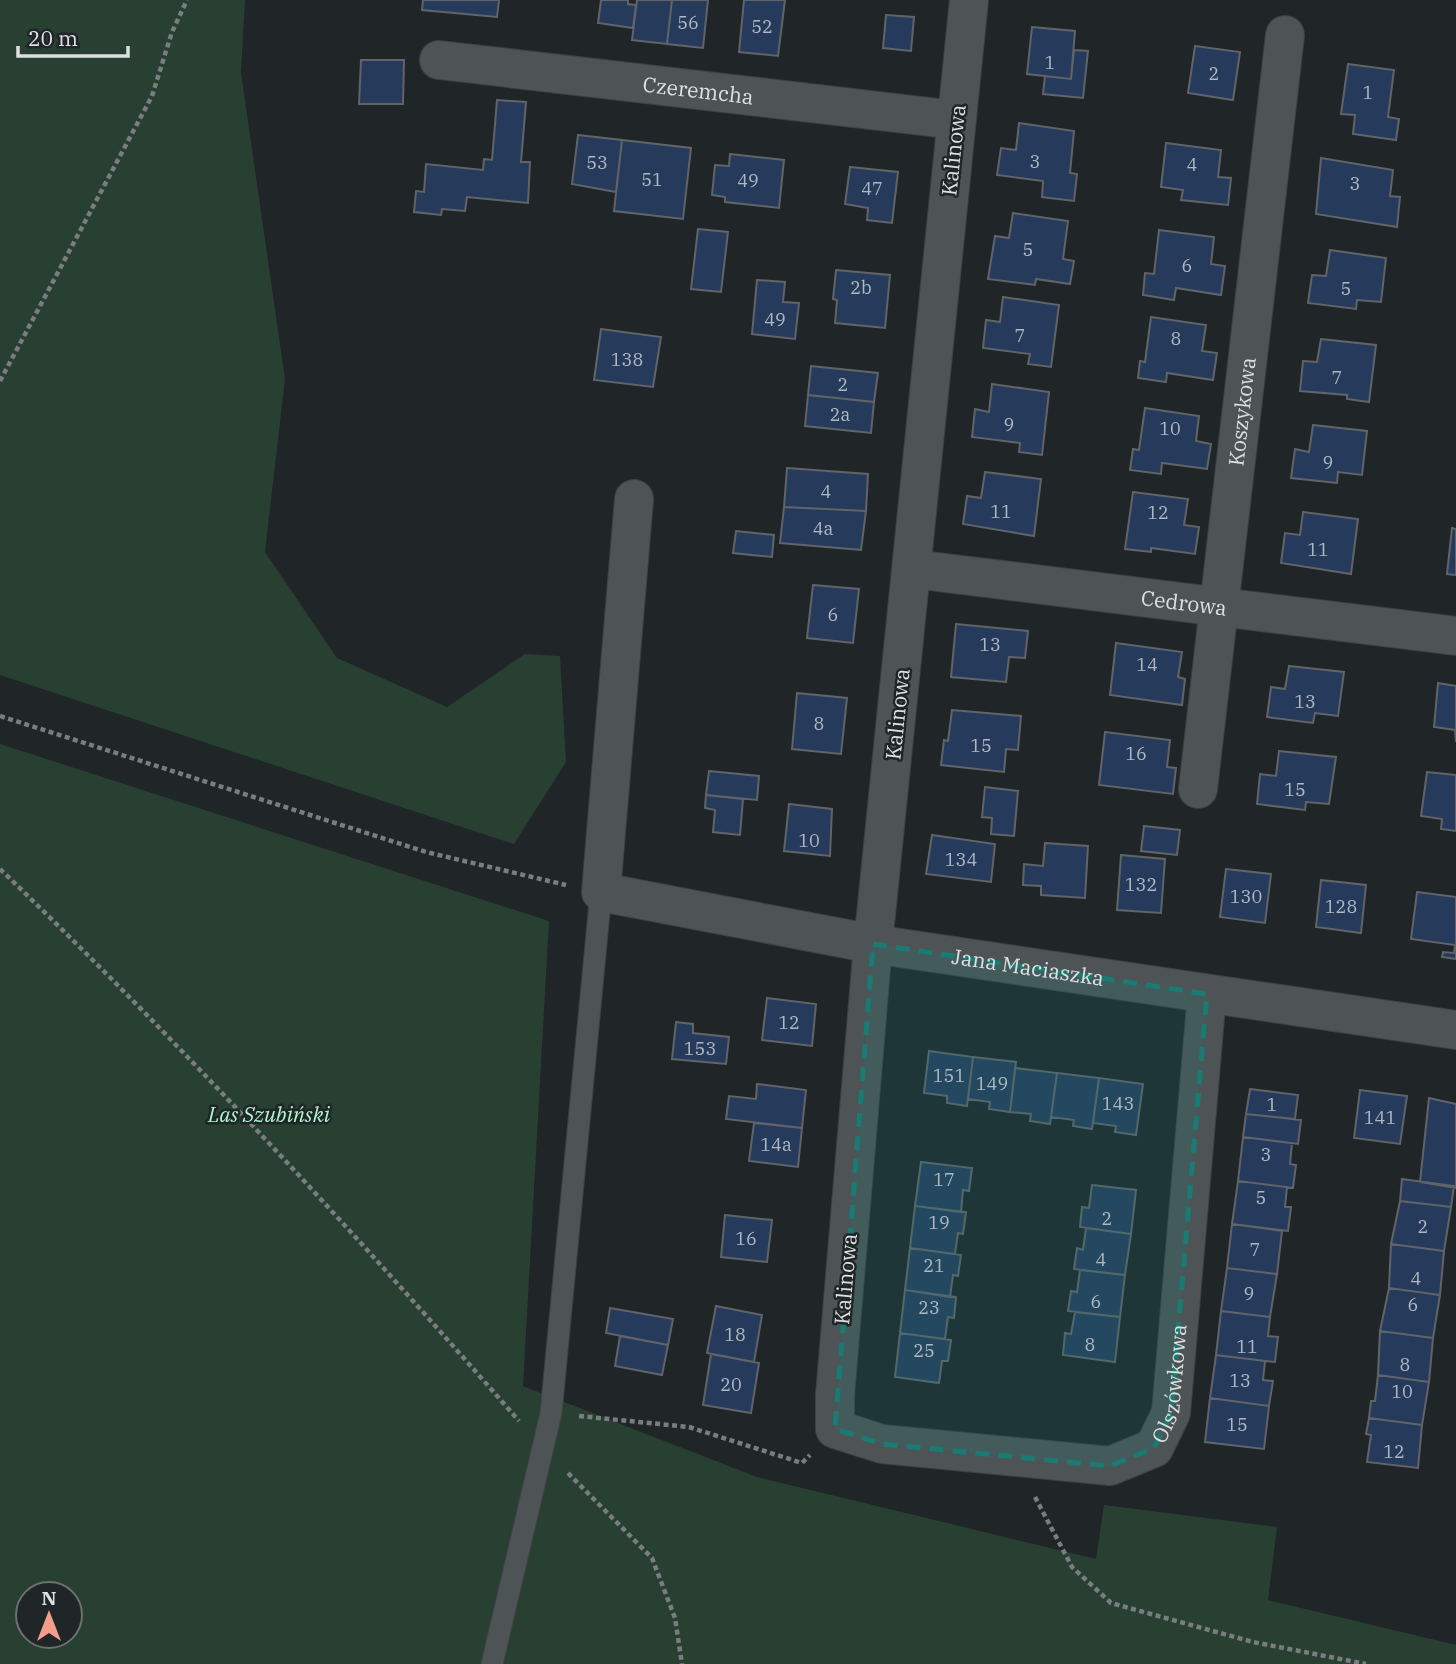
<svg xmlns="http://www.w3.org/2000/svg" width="1456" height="1664" font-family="'IBM Plex Serif',serif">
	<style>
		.green { fill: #274032; fill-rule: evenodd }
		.building { fill: #263b5b; stroke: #606469; stroke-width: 2 }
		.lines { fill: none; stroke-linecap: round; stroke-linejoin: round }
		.lane-casing { stroke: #3d4143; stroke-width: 23 }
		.street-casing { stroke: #3d4143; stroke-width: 40 }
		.path { stroke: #797d7f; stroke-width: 4.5; stroke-dasharray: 5 3.5; stroke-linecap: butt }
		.lane { stroke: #4e5456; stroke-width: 21 }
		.street { stroke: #4e5456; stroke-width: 38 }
		.marked { fill: #197b74; fill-opacity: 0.2; stroke: #197b74; stroke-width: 5; stroke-dasharray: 14 9; stroke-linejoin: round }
		.labels { text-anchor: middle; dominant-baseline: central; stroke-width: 5; stroke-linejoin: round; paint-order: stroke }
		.number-label { font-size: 18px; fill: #afb7c0 }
		.street-label { font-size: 21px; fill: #dde0e2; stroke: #202528 }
		.park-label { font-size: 21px; font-style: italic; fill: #adf7ce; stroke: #202528 }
	</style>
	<rect width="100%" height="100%" fill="#202528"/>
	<path class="green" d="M0,0H245L241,73L285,379L265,552L337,658L447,707L525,654L560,656L566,762L514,844L0,675Z
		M0,744L549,921L523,1386L757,1477L1096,1559L1104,1505L1277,1527L1268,1600L1456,1645V1664H0ZM28,1594H70V1636H28Z"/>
	<path class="building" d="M423,0H499L497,17L422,10Z
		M601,0H628V4L636,5L633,28L598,23Z
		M637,0H672L667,44L632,40Z
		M672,0H708L703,48L667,44Z
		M744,0H785L778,56L739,52Z
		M886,15L914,17L911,51L883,48Z
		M1032,27L1075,31L1071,79L1027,74Z
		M1195,46L1240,52L1233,100L1188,93Z
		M1074,50L1088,51L1083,98L1043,94L1045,76L1071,79Z
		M361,60H404L403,104H359Z
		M1348,64L1394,70L1388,117L1399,119L1396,140L1353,134L1355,115L1341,114Z
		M497,100L526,102L521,162H530L528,203L467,197L465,211L442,209L441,215L414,212L416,191L424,192L426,164L483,170L484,159L492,160Z
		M1019,123L1074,131L1070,173L1077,174L1074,201L1042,197L1043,181L997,175L1001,148L1016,150Z
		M578,135L622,140L616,192L572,184Z
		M622,140L691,148L683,219L614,211Z
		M1166,143L1221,150L1218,177L1231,178L1228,205L1181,200L1183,190L1161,187Z
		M730,154L784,160L779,208L725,202V197L712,195L715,165L729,166Z
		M1321,158L1393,170L1390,196L1400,197L1397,227L1316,214Z
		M850,167L898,172L892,223L867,220L868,208L845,204Z
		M1013,213L1068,221L1063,259L1074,261L1070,284L1036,279L1035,285L988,279L995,236L1009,238Z
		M698,229L728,232L721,292L691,289Z
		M1159,230L1214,237L1211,264L1225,266L1221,295L1176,288L1174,300L1143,295L1145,273L1154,274Z
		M1330,250L1386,258L1381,302L1357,300L1356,309L1308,303L1312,275L1326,276Z
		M836,270L890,275L885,328L835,323L837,300L833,299Z
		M757,280L785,282L783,302L799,303L795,339L752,334Z
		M1003,297L1059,305L1051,367L1028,364L1030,354L983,348L986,320L1000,322Z
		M1151,317L1206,325L1202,351L1217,353L1213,380L1167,373L1166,382L1138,378L1140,361L1145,362Z
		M601,329L661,337L653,387L594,380Z
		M1321,339L1376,345L1369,402L1347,399V395L1300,391L1303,361L1317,362Z
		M811,366L878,373L874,402L808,395Z
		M992,384L1049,392L1042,455L1019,452L1020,443L972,437L975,409L989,412Z
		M808,395L874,402L871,433L805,426Z
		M1145,408L1199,416L1196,441L1211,444L1207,469L1162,463L1161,474L1130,470L1133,449L1139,450Z
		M1313,425L1367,431L1362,475L1338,472L1337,483L1291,478L1295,449L1309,452Z
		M787,468L868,474L866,511L784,507Z
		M985,472L1041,479L1034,536L963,524L967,496L981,498Z
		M1133,492L1188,499L1184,525L1199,527L1195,554L1151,548V552L1125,549Z
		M784,507L866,511L861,550L780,543Z
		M1303,512L1358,519L1351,574L1281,563L1285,533L1300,535Z
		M1452,528L1456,529V575L1447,574Z
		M736,531L774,535L772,557L733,553Z
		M813,585L859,589L853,643L807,638Z
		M956,624L1028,631L1025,658L1009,657L1006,682L951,677Z
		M1116,643L1182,652L1178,677L1185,679L1182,705L1110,695Z
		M1289,666L1344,672L1338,716L1315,713L1313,723L1267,717L1271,687L1285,689Z
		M1438,683L1456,686V742L1455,730L1434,727Z
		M797,693L847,698L841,754L792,749Z
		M952,710L1021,716L1018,750L1006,749L1004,772L941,765L944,740L948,741Z
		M1105,732L1170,740L1167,767L1176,768L1173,794L1099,785Z
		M1279,751L1336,757L1329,804L1306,802L1305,810L1257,804L1260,774L1276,776Z
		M709,771L759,776L757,800L706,795Z
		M1427,772L1456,775V831L1441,829L1442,819L1421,816Z
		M985,787L1018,791L1014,836L991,834L992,818L982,817Z
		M706,795L743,799L740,835L713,832L715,810L705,808Z
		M789,804L832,809L830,856L784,851Z
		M1144,826L1180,830L1177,855L1141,851Z
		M932,835L995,844L991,882L926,874Z
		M1045,843L1088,846L1085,898L1041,895V886L1023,885L1024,864L1043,866Z
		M1121,855L1165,859L1161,913L1117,910Z
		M1226,869L1271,874L1265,923L1220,917Z
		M1321,880L1366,885L1361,933L1316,927Z
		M1417,892L1456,897V959L1442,957L1443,952L1454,953L1455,945L1411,939Z
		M767,998L816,1004L812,1046L762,1040Z
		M676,1022L693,1024V1033L729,1037L726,1064L672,1059Z
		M929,1051L973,1057L967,1106L947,1103V1096L924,1093Z
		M973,1057L1016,1062L1010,1112L989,1109L990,1102L968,1099Z
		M1015,1068L1057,1073L1050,1124L1030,1121L1031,1114L1010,1112Z
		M1057,1073L1099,1078L1092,1129L1073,1126L1074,1120L1051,1117Z
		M1099,1078L1143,1084L1136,1135L1115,1132L1116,1126L1093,1123Z
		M757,1084L806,1090L802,1128L726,1119L729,1096L756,1099Z
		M1250,1089L1298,1095L1295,1119L1246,1114Z
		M1360,1090L1407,1096L1400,1144L1354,1138Z
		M1429,1098L1456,1104V1188L1420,1182Z
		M1246,1114L1301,1120L1298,1144L1243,1137Z
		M754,1123L802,1128L798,1167L749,1161Z
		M1243,1137L1292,1143L1290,1164L1296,1165L1293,1188L1238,1181Z
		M921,1162L972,1168L969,1191L963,1190L961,1212L915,1206Z
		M1402,1179L1454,1186L1451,1207L1400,1201Z
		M1238,1181L1287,1187L1285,1207H1291L1288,1231L1232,1224Z
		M1092,1185L1136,1190L1131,1234L1080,1227L1082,1207L1089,1208Z
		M1400,1201L1451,1207L1444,1251L1391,1244Z
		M915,1206L966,1212L963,1234L958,1233L955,1254L910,1248Z
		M725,1215L772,1220L767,1262L721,1257Z
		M1232,1224L1282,1231L1277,1274L1227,1268Z
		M1086,1228L1131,1234L1125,1275L1074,1269L1077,1248L1083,1250Z
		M1391,1244L1444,1251L1440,1295L1389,1288Z
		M910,1248L961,1255L958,1276L953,1275L950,1297L905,1290Z
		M1227,1268L1277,1274L1270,1317L1221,1311Z
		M1080,1270L1125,1275L1120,1317L1068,1311L1071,1291L1077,1292Z
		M1389,1288L1440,1295L1433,1338L1380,1331Z
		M905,1290L956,1297L954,1318L948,1317L945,1339L900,1333Z
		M716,1306L762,1315L754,1362L707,1353Z
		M610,1308L673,1319L668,1345L606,1333Z
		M1221,1311L1270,1317L1268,1336L1278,1337L1275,1362L1216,1355Z
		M1075,1312L1120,1317L1115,1362L1063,1355L1065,1333L1071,1334Z
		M1380,1331L1433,1338L1429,1382L1378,1375Z
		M900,1333L951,1340L948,1361H942L939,1383L895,1377Z
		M620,1336L668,1345L662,1375L615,1366Z
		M711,1354L759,1363L751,1413L703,1405Z
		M1216,1355L1265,1361L1263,1380L1273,1381L1269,1406L1210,1398Z
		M1378,1375L1429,1382L1422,1425L1369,1418L1371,1401H1375Z
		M1210,1398L1269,1406L1264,1449L1205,1442Z
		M1369,1418L1422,1425L1418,1468L1367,1462L1371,1435L1366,1434Z"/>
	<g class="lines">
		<defs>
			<path id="lane" d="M492,1664L551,1413L601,892"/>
			<g id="street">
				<path id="s1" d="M969,0L873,944L835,1395V1429L882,1444L1110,1466L1154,1448L1171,1413L1207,994"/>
				<path id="s2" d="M439,60L956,120"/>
				<path id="s3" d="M634,499L601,892L873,944L1456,1030"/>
				<path id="s4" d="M913,569L1456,636"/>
				<path id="s5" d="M1198,789L1285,35"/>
			</g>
		</defs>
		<use href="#lane" class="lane-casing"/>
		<use href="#street" class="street-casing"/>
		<path class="path" d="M0,381L152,96L172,32L187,0
			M0,716L426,852L566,885
			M0,869C182,1044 353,1231 519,1421
			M579,1416L689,1427L802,1463L810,1455
			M568,1473L652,1558L675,1618L682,1664
			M1035,1497L1072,1567L1111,1603L1253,1642L1366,1664"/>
		<use href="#lane" class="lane"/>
		<use href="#street" class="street"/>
	</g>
	<path class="marked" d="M873,944L1207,994L1171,1413L1154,1448L1110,1466L882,1444L835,1429Z"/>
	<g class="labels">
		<g class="number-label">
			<text x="688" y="22">56</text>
			<text x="762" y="26">52</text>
			<text x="1050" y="62">1</text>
			<text x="1214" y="73">2</text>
			<text x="1368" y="92">1</text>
			<text x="1035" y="161">3</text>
			<text x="597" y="162">53</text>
			<text x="1192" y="164">4</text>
			<text x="652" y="179">51</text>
			<text x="748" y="180">49</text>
			<text x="1355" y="183">3</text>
			<text x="872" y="188">47</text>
			<text x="1028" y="249">5</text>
			<text x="1187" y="265">6</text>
			<text x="861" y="287">2b</text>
			<text x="1346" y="288">5</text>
			<text x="775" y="319">49</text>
			<text x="1020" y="335">7</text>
			<text x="1176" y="338">8</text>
			<text x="627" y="359">138</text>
			<text x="1337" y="377">7</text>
			<text x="843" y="384">2</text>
			<text x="840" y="414">2a</text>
			<text x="1009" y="424">9</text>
			<text x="1170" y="428">10</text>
			<text x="1328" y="462">9</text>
			<text x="826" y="491">4</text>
			<text x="1001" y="511">11</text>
			<text x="1158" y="512">12</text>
			<text x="823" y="528">4a</text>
			<text x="1318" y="549">11</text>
			<text x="833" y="614">6</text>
			<text x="990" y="644">13</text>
			<text x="1147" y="664">14</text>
			<text x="1305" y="701">13</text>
			<text x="819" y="723">8</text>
			<text x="981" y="745">15</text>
			<text x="1136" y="753">16</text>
			<text x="1295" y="789">15</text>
			<text x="809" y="840">10</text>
			<text x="961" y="859">134</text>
			<text x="1141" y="884">132</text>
			<text x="1246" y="896">130</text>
			<text x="1341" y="906">128</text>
			<text x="789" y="1022">12</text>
			<text x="700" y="1048">153</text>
			<text x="949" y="1075">151</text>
			<text x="992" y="1083">149</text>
			<text x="1118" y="1103">143</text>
			<text x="1272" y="1104">1</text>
			<text x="1380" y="1117">141</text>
			<text x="776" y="1144">14a</text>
			<text x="1266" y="1154">3</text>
			<text x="944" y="1179">17</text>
			<text x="1261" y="1197">5</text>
			<text x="1107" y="1218">2</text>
			<text x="939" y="1222">19</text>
			<text x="1423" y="1226">2</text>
			<text x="746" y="1238">16</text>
			<text x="1255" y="1249">7</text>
			<text x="1101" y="1259">4</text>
			<text x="934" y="1265">21</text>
			<text x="1416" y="1278">4</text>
			<text x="1249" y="1293">9</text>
			<text x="1096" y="1301">6</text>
			<text x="1413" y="1304">6</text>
			<text x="929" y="1307">23</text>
			<text x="735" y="1334">18</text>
			<text x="1090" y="1344">8</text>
			<text x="1247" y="1346">11</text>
			<text x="924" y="1350">25</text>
			<text x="1405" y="1364">8</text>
			<text x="1240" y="1380">13</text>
			<text x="731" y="1384">20</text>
			<text x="1402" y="1391">10</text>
			<text x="1237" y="1424">15</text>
			<text x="1394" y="1451">12</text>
		</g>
		<g class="street-label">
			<text stroke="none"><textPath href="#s2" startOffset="261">Czeremcha</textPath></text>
			<text transform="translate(953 150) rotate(-84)">Kalinowa</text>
			<text stroke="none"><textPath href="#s5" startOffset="380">Koszykowa</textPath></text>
			<text stroke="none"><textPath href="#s4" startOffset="273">Cedrowa</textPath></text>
			<text transform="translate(897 714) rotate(-84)">Kalinowa</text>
			<text stroke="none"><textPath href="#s3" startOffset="828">Jana Maciaszka</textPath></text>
			<text transform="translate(845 1279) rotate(-85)">Kalinowa</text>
			<text stroke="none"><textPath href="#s1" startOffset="1829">Olszówkowa</textPath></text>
		</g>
		<g class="park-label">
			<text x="269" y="1114">Las Szubiński</text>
		</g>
	</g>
	<g transform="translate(49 1615)"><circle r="33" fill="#202528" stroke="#6c7072" stroke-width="2"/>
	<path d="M0-5L12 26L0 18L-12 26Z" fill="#f49d8d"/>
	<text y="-10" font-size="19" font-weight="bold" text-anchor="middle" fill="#dde0e2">N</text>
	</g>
	<path d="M18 46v10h110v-10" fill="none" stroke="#dde0e2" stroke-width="3.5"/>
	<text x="28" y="46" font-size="21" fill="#dde0e2" stroke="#202528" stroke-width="5" paint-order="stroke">20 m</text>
</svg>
